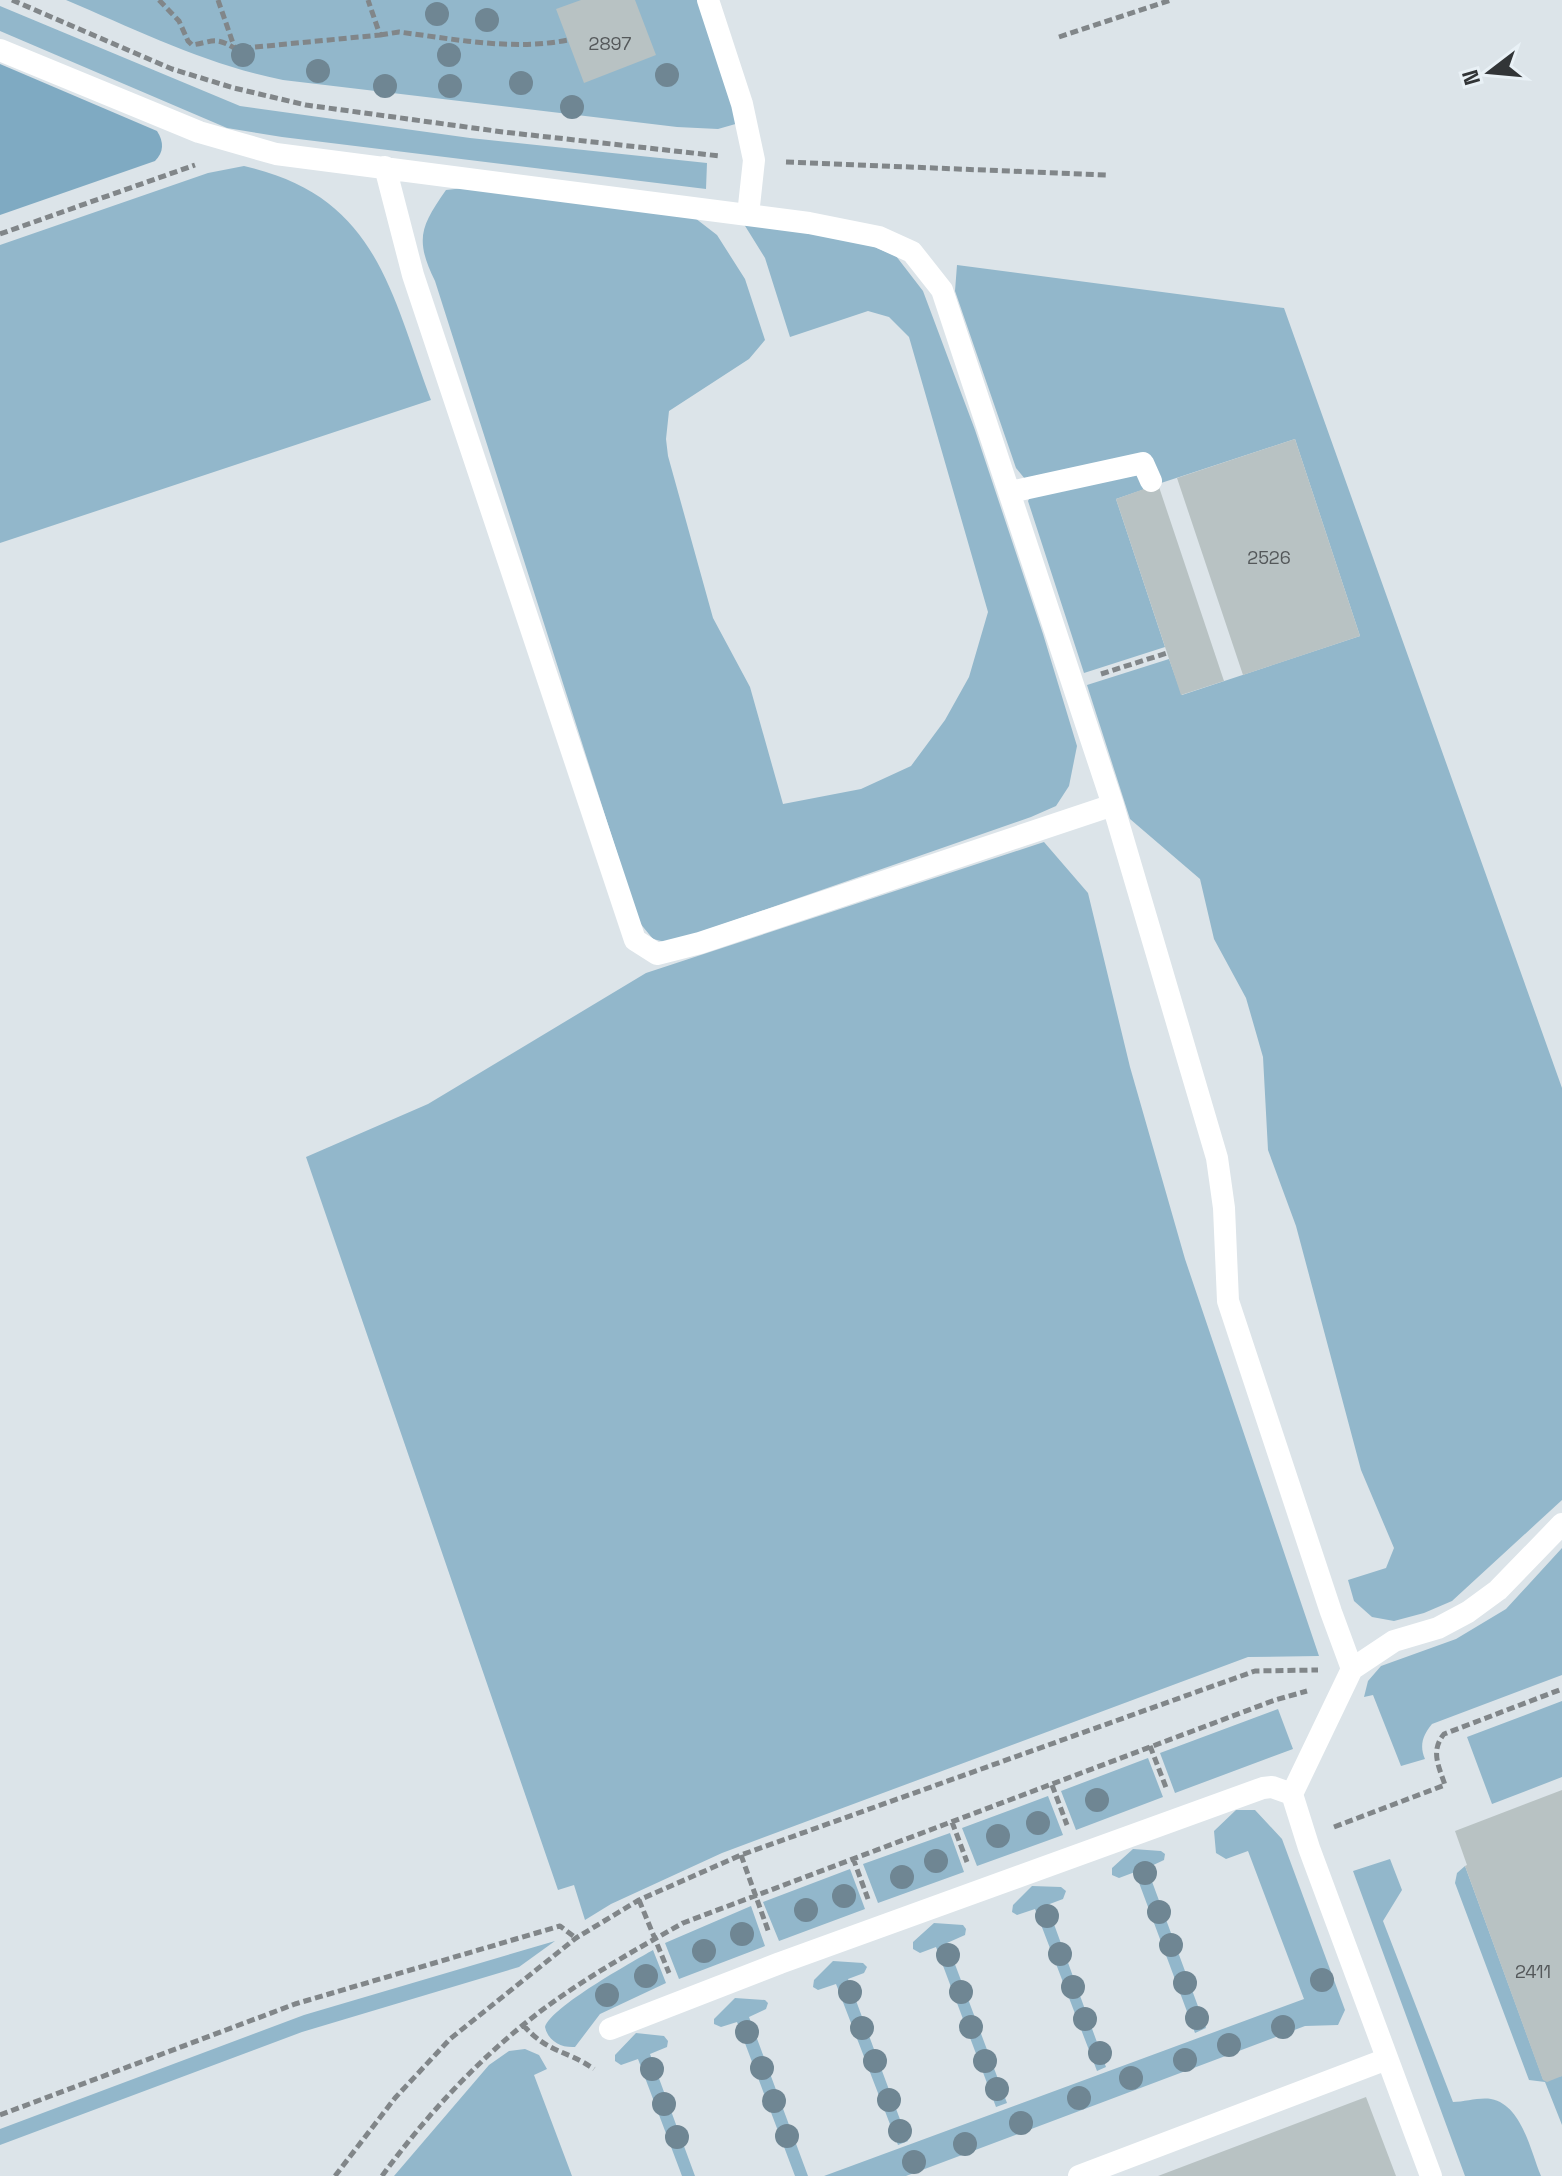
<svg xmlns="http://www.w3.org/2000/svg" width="1562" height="2176" font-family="'Space Grotesk',sans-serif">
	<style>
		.green { fill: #92b7cb }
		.forest { fill: #7faac2 }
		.building { fill: #b8c2c3 }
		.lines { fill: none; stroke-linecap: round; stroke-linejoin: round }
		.path { stroke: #818689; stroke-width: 5; stroke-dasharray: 8 4; stroke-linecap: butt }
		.service { stroke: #fff; stroke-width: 22 }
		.tree { fill: #6f8693 }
		.labels { text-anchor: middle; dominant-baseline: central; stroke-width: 6; stroke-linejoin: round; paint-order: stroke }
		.number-label { font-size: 18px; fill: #54585a }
	</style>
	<rect width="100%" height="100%" fill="#dce4e9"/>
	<path class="green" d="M66,0H706L746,121L718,129L677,127L283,80C207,65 137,30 66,0Z
		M0,6L240,106L470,138L707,163L706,189L282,137L227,128L0,31Z
		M244,166C376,195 390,290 431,400L0,543V245L208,173Z
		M464,188L695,218L717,235L745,279L765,340L749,359L669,411L666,439L668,456L713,618L750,687L783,804L861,789L911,766L945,720L969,677L988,612L909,337L889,317L868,311L790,337L765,258L742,221L853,238L896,256L923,291L975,430L1043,634L1077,746L1069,786L1056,806L1031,817L669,943L653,939L639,922L435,281C415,240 420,227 446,190Z
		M957,265L1284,308L1562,1088V1500L1452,1601L1424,1613L1394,1621L1372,1617L1354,1601L1348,1580L1386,1568L1394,1548L1361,1470L1296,1226L1268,1150L1263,1057L1246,998L1214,939L1200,879L1130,819L1087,685L1169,659L1182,695L1360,636L1295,439L1158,484L1147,456L1025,479L1016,468L955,291Z
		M1137,475L1148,488L1116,499L1165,647L1084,673L1028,501L1030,497Z
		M1044,842L1088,893L1130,1067L1185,1259L1319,1656L1248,1657L722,1853L611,1904L585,1920L574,1885L558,1890L306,1157L428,1104L646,973Z
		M1562,1548V1675L1432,1724C1423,1735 1419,1745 1425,1759L1401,1766L1373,1695L1364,1697L1368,1681L1381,1666L1456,1639L1506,1609Z
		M1562,1701V1777L1492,1804L1467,1737Z
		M1278,1709L1293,1749L1175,1793L1160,1753Z
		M1148,1758L1163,1797L1076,1830L1061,1791Z
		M1048,1796L1063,1835L977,1866L962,1828Z
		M1236,1810H1255L1282,1839L1345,2010L1338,2025L1305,2026L906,2176H824L1304,1999L1248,1851L1226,1859L1216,1853L1214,1831Z
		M950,1833L964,1872L878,1903L863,1864Z
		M1133,1849L1161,1851L1165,1854L1164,1860L1147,1868L1206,2028L1195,2033L1135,1872L1119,1878L1112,1875V1868Z
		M1390,1859L1402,1890L1383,1921L1453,2102C1465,2102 1479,2097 1491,2099C1522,2105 1530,2150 1541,2176H1465L1353,1871Z
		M1465,1866L1543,2079L1562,2076V2125L1545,2082L1529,2080L1455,1883L1457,1873Z
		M850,1869L865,1909L779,1941L763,1902Z
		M1032,1886L1061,1887L1066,1891L1063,1899L1047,1905L1106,2067L1097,2071L1035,1909L1017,1915L1012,1912L1013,1905Z
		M751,1906L765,1946L679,1979L665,1943Z
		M934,1923L963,1925L966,1929L965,1935L947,1943L1007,2103L996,2107L936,1947L920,1953L913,1949V1942Z
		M555,1941L519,1967L302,2032L0,2145V2129L304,2015Z
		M653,1950L666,1983L600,2014L575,2047C561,2048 548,2041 545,2027C551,2007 632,1962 653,1950Z
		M833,1961L863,1963L867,1967L864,1973L848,1979L908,2141L898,2145L836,1984L818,1990L813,1987L814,1980Z
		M735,1998L765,2000L768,2003L766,2009L749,2017L808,2176H795L737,2022L721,2027L714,2024V2019Z
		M636,2033L664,2036L668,2041L667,2047L650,2054L695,2176H682L638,2059L621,2065L615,2061V2055Z
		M525,2049L539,2055L547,2069L534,2075L572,2176H394L489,2065L509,2051Z"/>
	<path class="forest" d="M0,64L157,131C164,142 164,152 155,161L0,215Z"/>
	<path class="building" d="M581,0H635L656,55L584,83L556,9Z
		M1295,439L1360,636L1243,675L1177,478Z
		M1158,484L1224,681L1181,695L1116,499Z
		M1562,1790V2076L1547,2082L1543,2080L1465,1866L1467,1865L1455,1831Z
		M1366,2097L1396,2176H1158Z"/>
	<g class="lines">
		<path class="path" d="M12,0L172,69L234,88L306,105L503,132L720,156
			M159,0L179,21L188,41L192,45C212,42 215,36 234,48
			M218,0L235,49L380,35L368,0
			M380,35L399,32C454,39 513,51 568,40
			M1059,37L1171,0
			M786,162L1106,175
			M0,234L195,165
			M1101,674L1167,653
			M1150,1746L1167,1790
			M1052,1785L1067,1825
			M952,1822L967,1862
			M1334,1827L1445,1785C1439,1767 1430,1751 1444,1734L1562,1689
			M741,1855L769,1933
			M853,1858L868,1899
			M639,1900L669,1973
			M523,2025C549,2054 565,2049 594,2069
			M0,2115L295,2004L560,1926L576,1938
			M335,2176L395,2098L450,2039L576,1938L639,1900L741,1855L1255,1671L1318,1670
			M382,2176C423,2120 470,2068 523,2025C572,1985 628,1954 683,1923L1275,1700L1307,1691"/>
		<path class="service" d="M708,0L742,104L754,160L748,215
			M0,50L199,132L276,154L809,223L879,237L912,252L942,290L1113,805L1217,1158L1224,1208L1228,1301L1331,1612L1352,1669
			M385,167L413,275L635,940L657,954L700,943L1113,805
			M1010,492L1143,463L1151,481
			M610,2029L780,1963L1263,1788L1272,1787L1292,1794
			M1079,2176L1387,2059
			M1431,2176L1309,1848L1292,1794L1352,1669L1394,1641L1438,1628L1468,1612L1498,1590L1562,1524"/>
	</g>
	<g class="tree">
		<circle cx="437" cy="14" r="12"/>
		<circle cx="487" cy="20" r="12"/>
		<circle cx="243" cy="55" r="12"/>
		<circle cx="449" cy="55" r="12"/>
		<circle cx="318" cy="71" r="12"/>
		<circle cx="667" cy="75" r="12"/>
		<circle cx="521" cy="83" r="12"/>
		<circle cx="385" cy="86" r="12"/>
		<circle cx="450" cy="86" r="12"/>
		<circle cx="572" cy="107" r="12"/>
		<circle cx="1097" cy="1800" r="12"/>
		<circle cx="1038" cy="1823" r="12"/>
		<circle cx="998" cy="1836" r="12"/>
		<circle cx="936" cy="1861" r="12"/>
		<circle cx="1145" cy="1873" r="12"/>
		<circle cx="902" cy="1877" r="12"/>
		<circle cx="844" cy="1896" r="12"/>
		<circle cx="806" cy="1910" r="12"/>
		<circle cx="1159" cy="1912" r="12"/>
		<circle cx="1047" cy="1916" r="12"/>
		<circle cx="742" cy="1934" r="12"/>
		<circle cx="1171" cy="1945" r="12"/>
		<circle cx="704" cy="1951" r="12"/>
		<circle cx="1060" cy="1954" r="12"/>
		<circle cx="948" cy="1955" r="12"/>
		<circle cx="646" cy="1976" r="12"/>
		<circle cx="1322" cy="1980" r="12"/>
		<circle cx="1185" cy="1983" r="12"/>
		<circle cx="1073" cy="1987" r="12"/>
		<circle cx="850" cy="1992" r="12"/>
		<circle cx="961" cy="1992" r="12"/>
		<circle cx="607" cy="1995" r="12"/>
		<circle cx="1197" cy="2018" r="12"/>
		<circle cx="1085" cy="2019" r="12"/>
		<circle cx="971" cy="2027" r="12"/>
		<circle cx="1283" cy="2027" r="12"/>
		<circle cx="862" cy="2028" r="12"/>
		<circle cx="747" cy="2032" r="12"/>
		<circle cx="1229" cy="2045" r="12"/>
		<circle cx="1100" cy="2053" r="12"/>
		<circle cx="1185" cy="2060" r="12"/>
		<circle cx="875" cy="2061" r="12"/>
		<circle cx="985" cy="2061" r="12"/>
		<circle cx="762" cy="2068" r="12"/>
		<circle cx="652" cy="2069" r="12"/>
		<circle cx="1131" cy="2078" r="12"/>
		<circle cx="997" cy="2089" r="12"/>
		<circle cx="1079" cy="2098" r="12"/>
		<circle cx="889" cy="2100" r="12"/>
		<circle cx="774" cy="2101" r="12"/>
		<circle cx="664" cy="2104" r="12"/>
		<circle cx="1021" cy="2123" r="12"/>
		<circle cx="900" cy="2131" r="12"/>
		<circle cx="787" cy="2136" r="12"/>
		<circle cx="677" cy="2137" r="12"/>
		<circle cx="965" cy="2144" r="12"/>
		<circle cx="914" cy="2162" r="12"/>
	</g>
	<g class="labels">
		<g class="number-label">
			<text x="610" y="43">2897</text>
			<text x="1269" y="557">2526</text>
			<text x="1533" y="1971">2411</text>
		</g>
	</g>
	<g transform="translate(1490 72) rotate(254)" stroke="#e9f1f6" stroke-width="6" paint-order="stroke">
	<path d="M0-6L14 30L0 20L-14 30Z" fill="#323537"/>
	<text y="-12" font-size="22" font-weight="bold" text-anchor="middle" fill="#323537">N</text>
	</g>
</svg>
